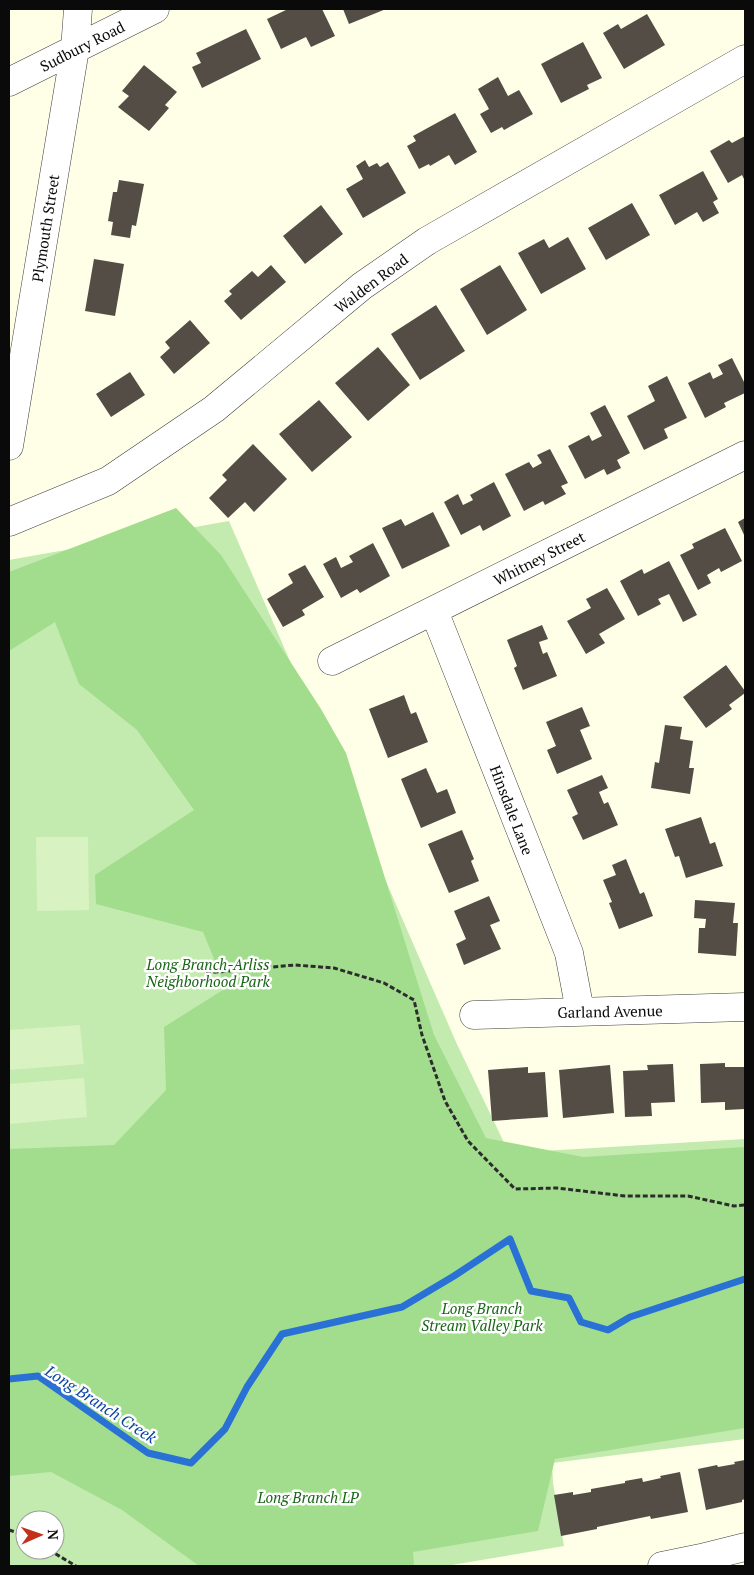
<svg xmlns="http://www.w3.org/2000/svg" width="754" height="1575" font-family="'PT Serif',serif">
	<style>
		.green { fill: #c3ebaf; fill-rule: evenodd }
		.forest { fill: #a2dd8d }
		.pitch { fill: #d8f2c1 }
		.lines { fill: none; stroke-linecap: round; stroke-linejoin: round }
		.stream { stroke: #2a71d6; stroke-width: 7 }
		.building { fill: #534d46 }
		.minor-casing { stroke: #3d3d3d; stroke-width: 29 }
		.path { stroke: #2c2c2c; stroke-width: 3; stroke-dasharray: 5 2.5; stroke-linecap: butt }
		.minor { stroke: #fff; stroke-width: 28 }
		.labels { text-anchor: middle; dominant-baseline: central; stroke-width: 5; stroke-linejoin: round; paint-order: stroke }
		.street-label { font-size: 15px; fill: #0a0a0a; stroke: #fff }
		.park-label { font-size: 15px; font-style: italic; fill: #196517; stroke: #fff }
		.water-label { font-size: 16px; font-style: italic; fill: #0c45a2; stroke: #fff }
	</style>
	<rect width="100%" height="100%" fill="#ffffe7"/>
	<path class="green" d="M229,521L456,1042L509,1153L745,1139V1439L552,1463L553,1483L564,1546L446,1566H9V560ZM25,1520H55V1550H25Z"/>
	<path class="forest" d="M176,508L221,555L321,709L346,753L434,1035L486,1138L583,1157L745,1147V1428L555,1459L538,1531L413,1552L414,1566H199L122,1510L51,1472L9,1476V1149L114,1145L166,1090L164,1027L226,988L203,932L96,904L95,875L194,810L137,730L79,684L55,622L9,651V572Z"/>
	<path class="pitch" d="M36,837H88L89,910L37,911Z
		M80,1025L84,1064L9,1070V1030Z
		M84,1078L87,1117L9,1124V1084Z"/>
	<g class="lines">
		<path class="stream" d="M9,1379L38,1376L148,1453L191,1463L225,1429L247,1387L282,1334L402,1307L454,1276L510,1239L531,1291L569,1298L581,1322L608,1330L630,1317L745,1279"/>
	</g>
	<path class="building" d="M288,9H322L335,36L311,47L306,37L281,49L267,19Z
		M343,9H386L349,24Z
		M647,14L665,45L624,69L603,33L618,24L621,29Z
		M246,29L261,59L202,88L192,67L201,63L196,53Z
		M583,42L602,78L587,85L589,89L561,103L541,64Z
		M144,65L177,92L165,105L169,108L149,131L118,107L129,96L122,91Z
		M498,77L508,96L519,90L533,114L504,130L502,127L491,133L480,114L489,109L478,89Z
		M455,113L477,152L455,165L449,155L430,166L429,164L419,169L407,146L416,141L413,136Z
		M745,136V181L742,175L728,183L710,151L729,140L732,143Z
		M365,160L369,167L377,163L380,167L388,162L406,193L363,218L346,189L363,179L356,166Z
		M703,171L718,199L713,202L719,213L703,222L697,212L675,225L659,195Z
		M119,180L144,184L136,226L132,225L130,238L111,235L113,222L108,221L113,192H117Z
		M632,203L650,235L606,260L588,228Z
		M321,205L343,234L305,264L283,236Z
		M568,237L586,269L541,294L518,253L544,239L549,248Z
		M94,259L124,264L115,316L85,311Z
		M271,265L286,282L241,320L224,301L232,294L229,291L252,271L258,277Z
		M500,265L527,310L487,335L460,289Z
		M436,305L465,351L420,380L391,334Z
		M190,320L210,343L174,374L160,357L170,348L165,342Z
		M378,347L410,385L368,421L335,383Z
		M732,358L745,384V393L724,403L726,407L705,418L688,383L710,372L713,379L723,374L718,365Z
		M130,372L145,395L111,417L96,394Z
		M667,376L687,418L664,429L668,438L644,450L627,416L655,401L648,386Z
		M319,400L352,437L312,472L279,434Z
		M605,405L630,453L617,460L621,468L607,475L604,469L585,479L568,446L589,435L592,441L602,436L590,413Z
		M253,444L287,479L254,512L245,502L228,518L209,498L227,480L222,475Z
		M550,449L568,483L561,486L566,494L545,505L543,501L524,511L505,474L529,462L533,468L542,463L537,455Z
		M494,482L511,516L483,531L480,525L461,535L444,502L458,494L463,505L473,500L470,495Z
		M433,512L450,546L402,569L382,528L401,519L405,526Z
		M745,518V537L738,522Z
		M725,528L742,561L721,572L719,568L707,575L711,583L698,590L680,555L694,548L692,544Z
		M373,543L390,576L360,593L357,589L341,598L323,564L336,557L341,568L353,562L349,556Z
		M669,561L697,615L683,622L669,594L658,599L661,604L638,616L620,581L642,569L644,574Z
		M305,565L324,597L302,610L305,615L283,627L267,599L293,583L288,574Z
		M607,588L625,619L599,634L605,643L586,654L567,621L591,608L586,599Z
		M542,625L548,639L539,642L543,654L547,652L557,676L523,690L514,668L517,666L507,640Z
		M726,665L745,691V693L729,705L732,709L706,728L683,697Z
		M404,695L411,714L416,712L428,742L388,758L369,709Z
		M582,707L590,726L580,730L592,759L557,774L547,750L556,746L546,722Z
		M665,725L682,727L680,739L693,741L689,768H694L690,794L651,788L655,762L659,763Z
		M426,768L437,793L447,789L456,813L421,828L401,779Z
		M602,775L608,788L599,792L604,804L608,802L618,825L583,840L572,817L578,814L567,790Z
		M701,817L710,844L715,842L723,866L686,878L679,856L675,857L665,829Z
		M462,830L474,859L471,861L479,881L449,893L428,844Z
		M626,859L640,894L644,892L653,916L619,929L609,903L612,902L603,880L616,875L612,865Z
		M489,896L500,921L490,925L501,949L464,965L456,944L466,939L454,911Z
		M695,900L735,903L733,923H738L736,956L698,953L699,928H705L706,919L694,918Z
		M725,1063V1067H745V1109L725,1110V1102L701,1103L700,1064Z
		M673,1064L675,1102L651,1103L652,1116L625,1117L623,1071L648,1070L647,1065Z
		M610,1065L614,1113L563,1118L559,1070Z
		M528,1067V1073L545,1072L548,1117L492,1121L488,1070Z
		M745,1460V1499L742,1500V1502L706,1510L698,1469L717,1465L718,1467L735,1464L734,1462Z
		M680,1472L688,1512L651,1519L650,1516L597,1527V1529L561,1536L554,1495L573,1492V1495L591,1492V1489L625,1483V1481L642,1478L643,1482L661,1478L660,1476Z"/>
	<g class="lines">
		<defs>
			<path id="minor" d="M9,82L155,9
				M9,446L75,49L78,9
				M9,522L108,481L214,409L362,286L427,241L745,59
				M434,611L569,953L580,1011
				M332,661L745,455
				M474,1015L745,1007
				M662,1566L701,1558L745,1547"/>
		</defs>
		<use href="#minor" class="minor-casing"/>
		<path class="path" d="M206,973L295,965L334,968L384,983L414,1000L422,1035L445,1101L468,1141L515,1189L557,1188L625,1196H688L734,1206L745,1205
			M9,1530L25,1535
			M49,1550L76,1566"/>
		<use href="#minor" class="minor"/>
	</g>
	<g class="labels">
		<g class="street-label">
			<text transform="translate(82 46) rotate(-27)">Sudbury Road</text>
			<text transform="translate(45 228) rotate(-81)">Plymouth Street</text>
			<text transform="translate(371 283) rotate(-37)">Walden Road</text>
			<text transform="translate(539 558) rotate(-27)">Whitney Street</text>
			<text transform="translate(512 810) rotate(69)">Hinsdale Lane</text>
			<text transform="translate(610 1011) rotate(-1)">Garland Avenue</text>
		</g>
		<g class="park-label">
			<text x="208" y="964">Long Branch-Arliss<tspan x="208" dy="17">Neighborhood Park</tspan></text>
			<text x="482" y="1308">Long Branch<tspan x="482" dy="17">Stream Valley Park</tspan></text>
			<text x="308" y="1497">Long Branch LP</text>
		</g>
		<g class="water-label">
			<text transform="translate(101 1404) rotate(33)">Long Branch Creek</text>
		</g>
	</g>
	<rect width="754" height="1575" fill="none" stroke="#0a0a0a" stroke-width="20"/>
	<g transform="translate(40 1535) rotate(88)"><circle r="24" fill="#ffffff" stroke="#9d9d9d"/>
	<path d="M0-4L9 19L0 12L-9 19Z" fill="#c2311a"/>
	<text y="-8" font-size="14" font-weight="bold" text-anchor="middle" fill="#0a0a0a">N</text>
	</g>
</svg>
